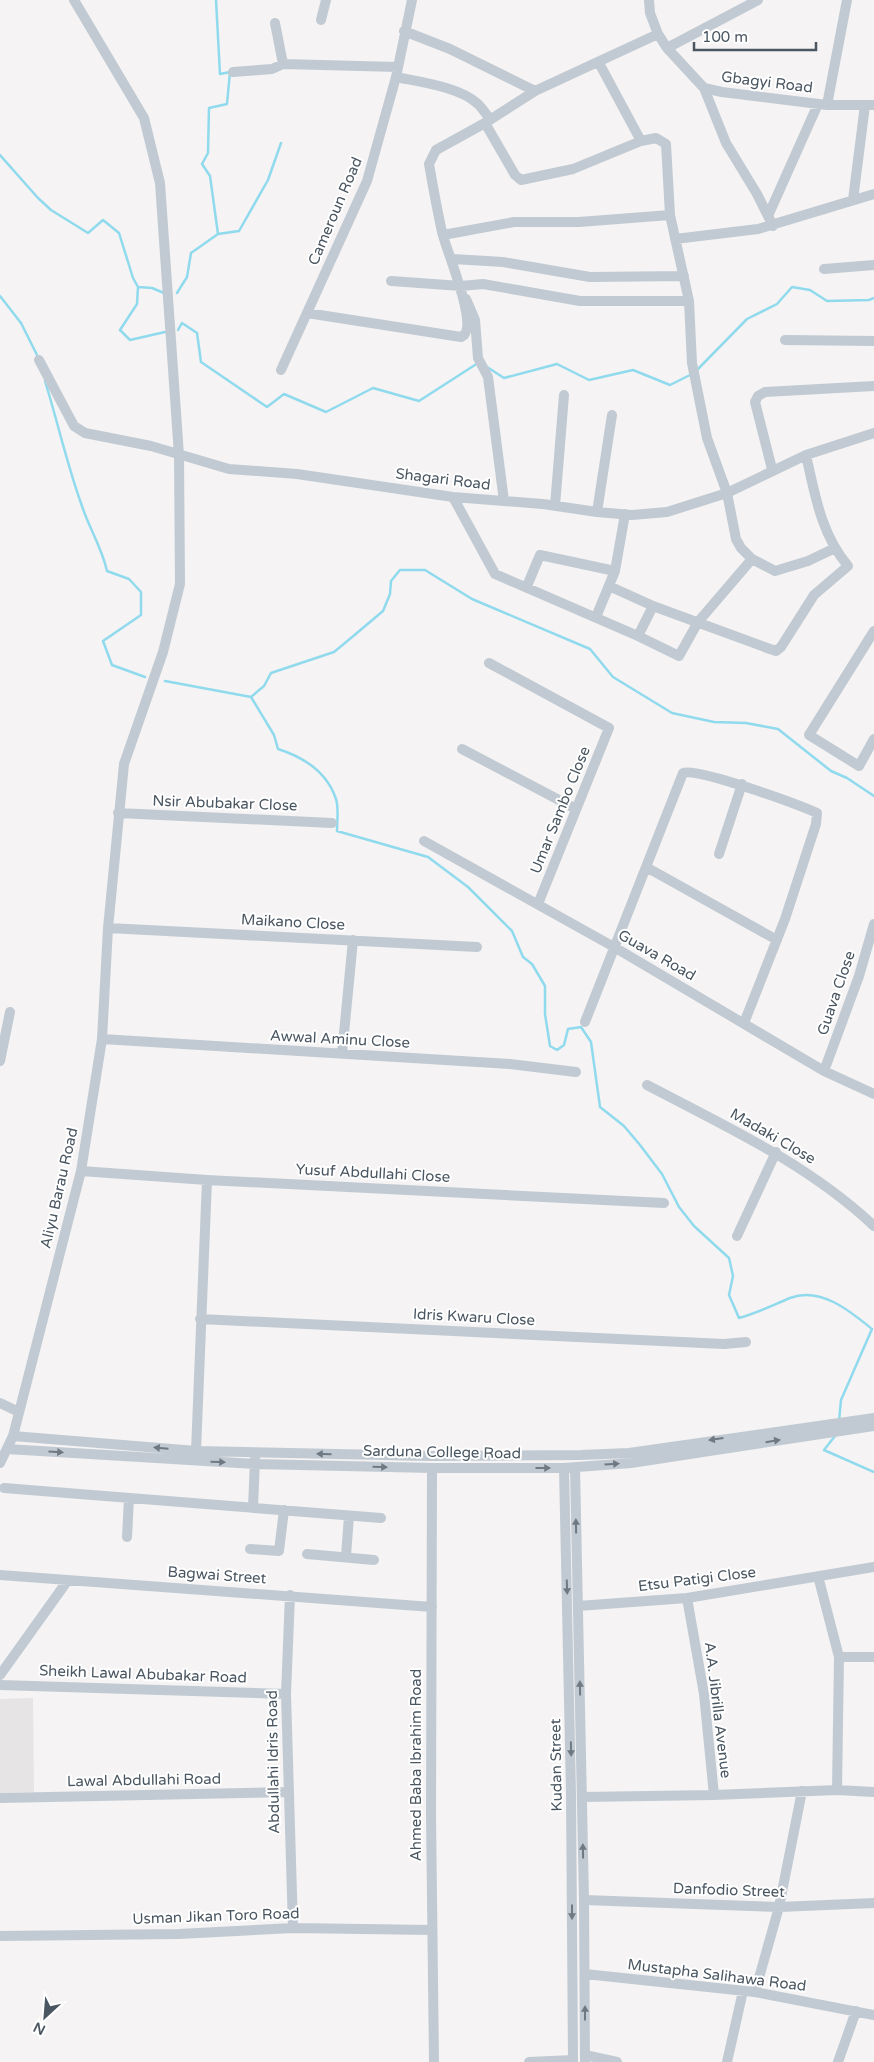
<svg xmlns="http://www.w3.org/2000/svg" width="874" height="2062" font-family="'Varela Round',sans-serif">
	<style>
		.education { fill: #e6e4e5 }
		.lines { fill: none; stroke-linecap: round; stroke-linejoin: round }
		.stream { stroke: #90daee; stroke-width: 2.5 }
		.minor { stroke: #c1cad2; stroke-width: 10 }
		.oneway { fill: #6e7983 }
		.labels { text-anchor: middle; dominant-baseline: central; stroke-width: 4; stroke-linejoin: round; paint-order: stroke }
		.street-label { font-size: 15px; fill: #4a5661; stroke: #fff }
	</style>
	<rect width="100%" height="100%" fill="#f5f3f3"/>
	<path class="education" d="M33,1698L34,1792L0,1793V1699Z"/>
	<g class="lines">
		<path class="stream" d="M216,0L220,74L230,72L227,104L209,108L208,153L202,164L210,176L218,234
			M0,155L38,198L51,210L88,233L103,220L119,233L133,278L138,287L137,304L120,330L130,340L165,332
			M138,287L152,288L164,293
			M177,293L187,277L191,253L218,234L239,231L268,180L281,143
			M0,296L21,323L38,357
			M178,330L182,323L197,333L201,362L267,407L284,394L326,412L373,388L419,401L478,363
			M487,367L504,378L557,364L589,380L633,370L670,385L692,374
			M697,370L747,319L777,304L792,287L810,290L827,301L869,300L874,298
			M45,381C58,423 67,465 82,506C89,528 102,548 107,571L129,579L141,592V615L103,641L112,665L145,677
			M165,681L251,697L274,735L278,749C303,757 327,772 336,799C339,808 337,821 337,831L428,857L468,887L512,931L523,957L532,964L545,986V1014L550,1046L557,1050L564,1045L568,1029L581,1027L591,1042L600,1107L624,1126L640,1145L662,1174L679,1207L694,1226L729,1258L733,1276L729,1295L739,1318C757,1313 773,1305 790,1298C820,1286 850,1311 872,1329L841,1400L839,1421
			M251,697L264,686L271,673L334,652L345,643L383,611L390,594L391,581L400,570H425L472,599L590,649L613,677L672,713L714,722L746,723L778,729L831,771L847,778L874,796
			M835,1436L824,1450L874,1472"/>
		<path class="minor" d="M649,0L650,13L658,34L667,48L704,88L722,92L827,105H874
			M321,20L326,0
			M275,23L283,64
			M404,31L450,49L535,91
			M667,48L758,0
			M599,63L641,141L656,138L666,144L670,215L689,301L692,363L707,438L727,493L736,539L741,548L752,559L775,571L808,561L833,549
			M233,72L272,69L283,64L398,67
			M396,77C420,82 460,87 478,104C482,108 486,114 490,119
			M704,88L726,143L757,194L773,226
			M827,105L847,0
			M485,123L515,175L521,180L573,169L641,141
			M853,200L865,105
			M768,216L818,104
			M443,235L514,222H579L670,215
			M675,239L758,229L874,194
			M453,259L503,262L590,277L684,276
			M824,269L874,265
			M391,281L461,286L483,284L580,301H689
			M466,299L475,320L478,358L488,377L504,501
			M307,313L461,337L464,335C477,321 446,250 442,232C437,209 433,187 429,164L436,150L485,123L535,91L658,34
			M785,340L874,341
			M39,360L74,426L85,433L151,446L229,469L297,474L453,497L543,504L597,512L632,515L667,512L727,493L806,455L874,433
			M281,370L367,181L396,77L412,0
			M772,469L755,402L758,396L765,392L874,386
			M453,497L495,574L638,636L679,656L698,622L752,559
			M555,506L564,395
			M597,512L612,415
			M527,586L540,555L615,571
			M609,586L653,606L770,649L776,651L781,647L814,595L848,566C821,534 815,495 806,455
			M593,616L596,617L615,571L625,514
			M874,631L809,735L859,766L874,739
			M638,636L653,606
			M489,663L609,728L538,904
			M462,749L576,809
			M118,813L332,823
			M424,841L614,947L824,1071L874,1094
			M719,854L742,784
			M646,867L777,940
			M108,928L477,947
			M585,1022L683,773C697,767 799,805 817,813L816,824L785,919L744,1023
			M102,1039L510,1064L576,1072
			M342,1054L353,940
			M0,1061L10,1012
			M824,1071L859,976L874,924
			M647,1085C727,1127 808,1164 874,1226
			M81,1171L207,1180L664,1203
			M737,1236L776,1152
			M200,1319L724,1344L746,1342
			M0,1403L19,1412
			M13,1436L196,1451L431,1456L581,1455L629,1453L874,1418
			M7,1449L255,1464L432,1468H564L631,1463L874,1426
			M196,1451L207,1180
			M0,1463L13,1436L81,1171L102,1039L108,928L124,764L163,652L180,584L179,455L160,183L144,118L74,0
			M575,1467L584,1900L585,2062
			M432,1468L431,1816L434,2062
			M564,1468L571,1793L573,2062
			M4,1488L381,1518
			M253,1508L255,1459
			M127,1537L129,1498
			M250,1549L279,1551L284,1510
			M307,1554L374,1560
			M346,1556L349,1516
			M0,1575L432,1607
			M818,1576L839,1657L837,1790
			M290,1595L286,1694L293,1928
			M687,1598L704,1694L714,1795
			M578,1606L687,1598L874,1567
			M839,1657H874
			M0,1675L68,1580
			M0,1685L286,1694
			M582,1797L714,1795L837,1790L874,1792
			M0,1798L288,1792
			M584,1900L779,1907L874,1903
			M0,1936L179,1934L293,1928L432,1930
			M585,1974L755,1992L874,2015
			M755,1992L779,1907L802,1791
			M585,2055L617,2062
			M529,2062L573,2060
			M727,2062L743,1991
			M838,2062L856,2011"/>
	</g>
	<defs><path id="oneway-solid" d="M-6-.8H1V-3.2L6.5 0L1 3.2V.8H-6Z" transform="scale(1.25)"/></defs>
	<g class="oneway">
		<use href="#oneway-solid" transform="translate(716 1439) rotate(172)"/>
		<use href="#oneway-solid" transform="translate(773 1441) rotate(-9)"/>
		<use href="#oneway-solid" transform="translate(161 1448) rotate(-175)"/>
		<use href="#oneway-solid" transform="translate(56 1452) rotate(4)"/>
		<use href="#oneway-solid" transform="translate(324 1454) rotate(-179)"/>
		<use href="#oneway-solid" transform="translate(218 1462) rotate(2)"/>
		<use href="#oneway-solid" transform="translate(612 1464) rotate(-4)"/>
		<use href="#oneway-solid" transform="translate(380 1467) rotate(1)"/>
		<use href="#oneway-solid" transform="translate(543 1468)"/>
		<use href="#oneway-solid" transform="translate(576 1526) rotate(-91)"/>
		<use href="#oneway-solid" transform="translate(567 1587) rotate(88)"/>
		<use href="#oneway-solid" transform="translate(580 1688) rotate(-91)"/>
		<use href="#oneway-solid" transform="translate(571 1749) rotate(89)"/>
		<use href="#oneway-solid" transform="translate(583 1851) rotate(-91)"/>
		<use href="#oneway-solid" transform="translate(572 1912) rotate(90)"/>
		<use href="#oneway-solid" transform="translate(585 2013) rotate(-90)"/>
	</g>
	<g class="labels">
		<g class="street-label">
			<text transform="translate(767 82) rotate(7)">Gbagyi Road</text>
			<text transform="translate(335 211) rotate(-67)">Cameroun Road</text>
			<text transform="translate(443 479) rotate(7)">Shagari Road</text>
			<text transform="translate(225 803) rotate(2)">Nsir Abubakar Close</text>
			<text transform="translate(560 810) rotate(-68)">Umar Sambo Close</text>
			<text transform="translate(293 922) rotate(3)">Maikano Close</text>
			<text transform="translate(657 955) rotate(30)">Guava Road</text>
			<text transform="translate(836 993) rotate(-71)">Guava Close</text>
			<text transform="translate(340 1039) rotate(3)">Awwal Aminu Close</text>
			<text transform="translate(773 1136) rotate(30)">Madaki Close</text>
			<text transform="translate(373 1173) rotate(3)">Yusuf Abdullahi Close</text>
			<text transform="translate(59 1188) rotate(-77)">Aliyu Barau Road</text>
			<text transform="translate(474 1317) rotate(3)">Idris Kwaru Close</text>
			<text transform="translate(442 1452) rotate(1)">Sarduna College Road</text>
			<text transform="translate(217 1575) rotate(4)">Bagwai Street</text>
			<text transform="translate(697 1579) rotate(-7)">Etsu Patigi Close</text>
			<text transform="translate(143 1674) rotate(2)">Sheikh Lawal Abubakar Road</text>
			<text transform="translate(718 1710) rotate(83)">A.A. Jibrilla Avenue</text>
			<text transform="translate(273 1762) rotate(-91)">Abdullahi Idris Road</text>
			<text transform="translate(416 1765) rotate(-90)">Ahmed Baba Ibrahim Road</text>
			<text transform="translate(556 1765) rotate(-91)">Kudan Street</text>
			<text transform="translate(144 1780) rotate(-1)">Lawal Abdullahi Road</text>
			<text transform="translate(729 1890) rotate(2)">Danfodio Street</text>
			<text transform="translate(216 1916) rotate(-2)">Usman Jikan Toro Road</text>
			<text transform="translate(717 1975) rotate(7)">Mustapha Salihawa Road</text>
		</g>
	</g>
	<g transform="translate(45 2017) rotate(206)" stroke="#ffffff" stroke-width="4" paint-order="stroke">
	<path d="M0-4L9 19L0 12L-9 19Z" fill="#4a5661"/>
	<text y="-8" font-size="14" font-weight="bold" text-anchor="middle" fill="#4a5661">N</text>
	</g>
	<path d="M694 42v8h122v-8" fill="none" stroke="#4a5661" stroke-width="2.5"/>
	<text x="702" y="42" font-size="15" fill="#4a5661" stroke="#ffffff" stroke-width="4" paint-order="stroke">100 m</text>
</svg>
